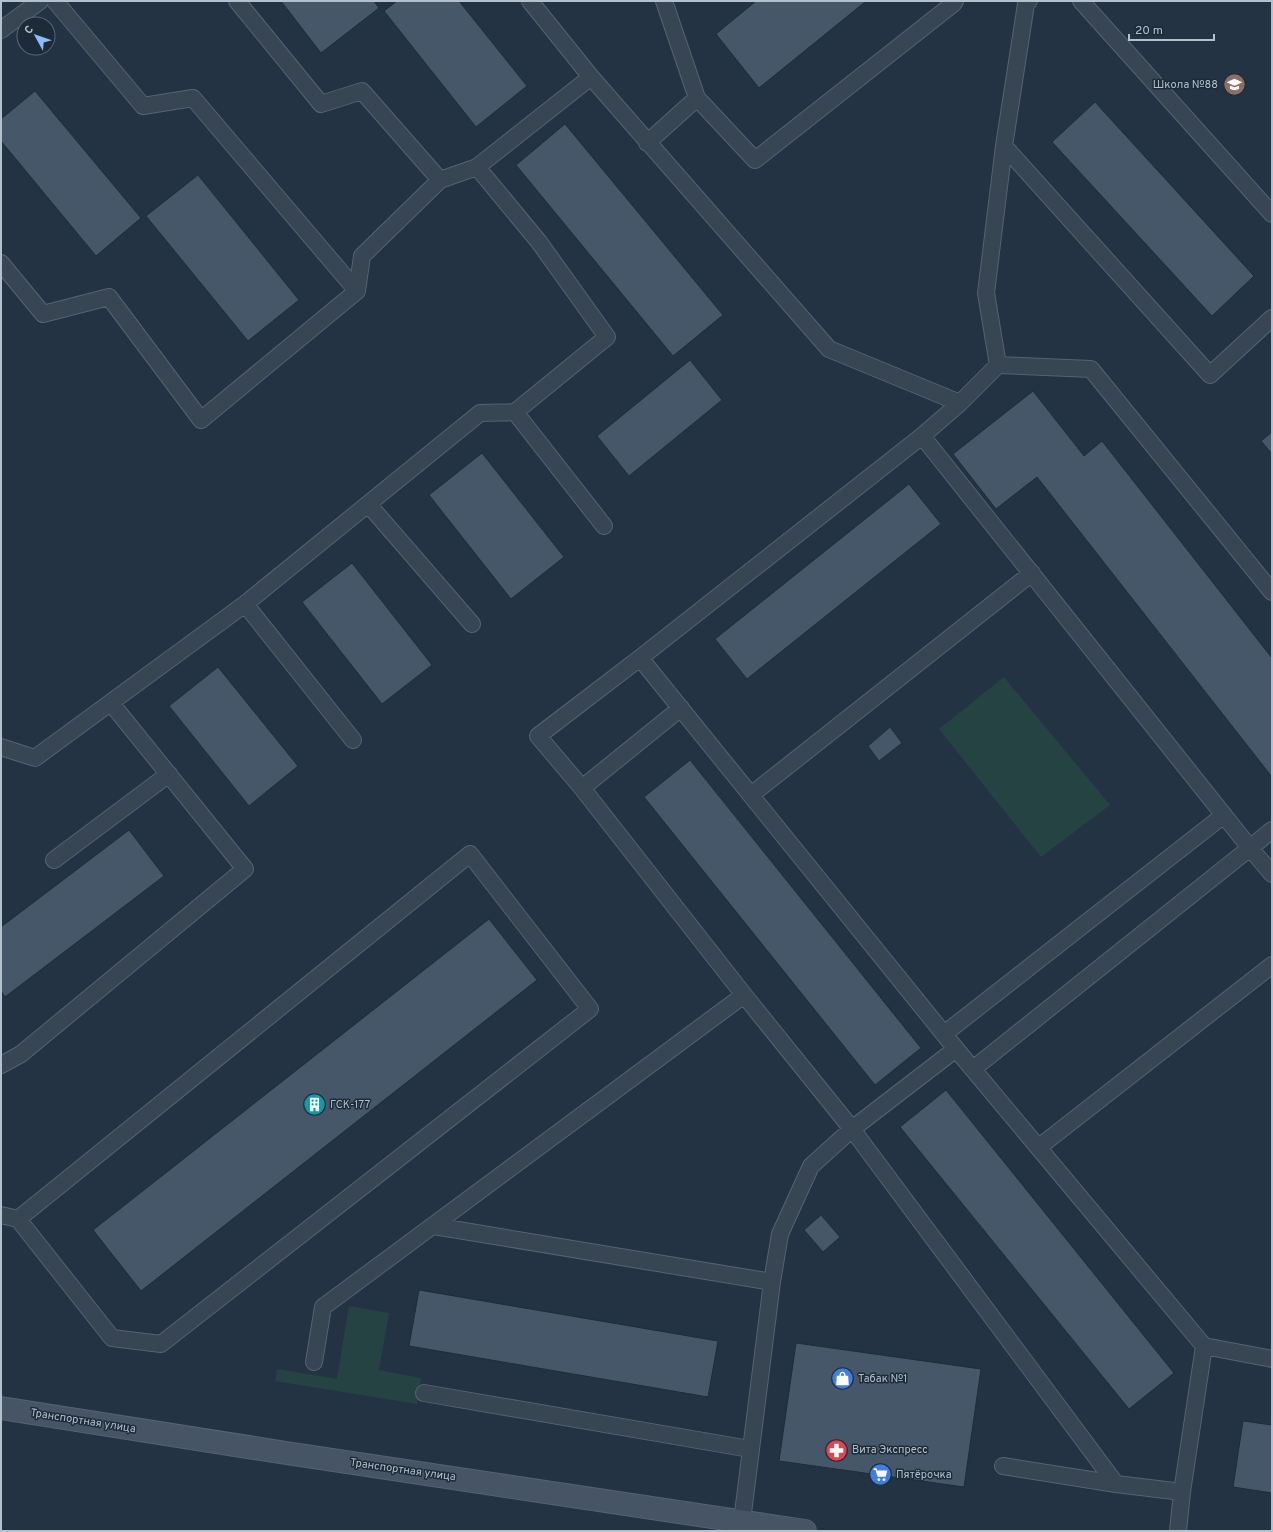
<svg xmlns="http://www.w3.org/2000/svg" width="1273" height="1532" font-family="Overpass,sans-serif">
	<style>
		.green { fill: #264344 }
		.building { fill: #47576a; stroke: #1f2c3a }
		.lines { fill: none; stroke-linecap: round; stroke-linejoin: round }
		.lane-casing { stroke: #566370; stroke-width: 18 }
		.secondary-casing { stroke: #566370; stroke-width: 24 }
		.lane { stroke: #384553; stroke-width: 16 }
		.secondary { stroke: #465466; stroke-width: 22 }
		.labels { text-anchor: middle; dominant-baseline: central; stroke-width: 3; stroke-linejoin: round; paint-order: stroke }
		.poi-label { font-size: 11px; fill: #b5c0cd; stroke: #1d2a38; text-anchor: start }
		.street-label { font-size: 11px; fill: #b5c0cd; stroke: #1d2a38 }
	</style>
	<rect width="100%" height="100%" fill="#233344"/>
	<path class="green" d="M1004,677L1110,805L1041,857L939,729Z
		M349,1306L389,1313L379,1370L421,1378L417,1404L275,1381L277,1369L337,1379Z"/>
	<path class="building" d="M281,1H374L379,8L321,53Z
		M397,1H459L527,86L476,127L384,11Z
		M756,1H864L865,2L759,88L716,34Z
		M35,91L141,218L96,256L1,141V119Z
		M1095,102L1254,276L1212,316L1052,142Z
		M565,124L723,315L673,356L516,165Z
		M198,175L299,300L248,341L146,216Z
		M690,360L722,400L629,476L597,436Z
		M1033,391L1084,456L1102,441L1272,658V777L1037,477L996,509L953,454Z
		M1272,432V454L1261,441Z
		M482,453L564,557L511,599L429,495Z
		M909,484L941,524L747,679L715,639Z
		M352,563L432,665L382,704L302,602Z
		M218,667L298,766L249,806L169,706Z
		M890,727L902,743L879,761L868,746Z
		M690,760L921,1048L875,1085L644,797Z
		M129,830L164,876L5,997L1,991V927Z
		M489,919L537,980L141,1291L93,1230Z
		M946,1090L1174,1373L1129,1409L900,1127Z
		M821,1215L840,1237L823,1252L804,1230Z
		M419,1290L718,1341L708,1397L409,1346Z
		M796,1343L981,1369L964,1487L779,1461Z
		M1243,1421L1272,1425V1493L1233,1487Z"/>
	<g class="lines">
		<defs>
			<path id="lane" d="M237,1L321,104L362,91L440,180L477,167L591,77
				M530,1L591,77L829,349L960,403
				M664,1L697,98
				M1081,1L1272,214
				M1,30L40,1
				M647,143L697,98L755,160L953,4L955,1
				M1004,146L1210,375L1272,318
				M1,263L43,314L109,297L201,420L357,291L193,98L143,106L55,1
				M357,291L362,256L440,180
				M998,365L986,293L1004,146L1026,4L1029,1
				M515,412L604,526
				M922,436L640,658L538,736L582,788L744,995L852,1129L1116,1484L1182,1492
				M369,505L472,624
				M245,604L353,740
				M640,658L956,1049L1204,1346L1272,1359
				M1,747L35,758L245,604L480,413L515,412L607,337L539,242L477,167
				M582,788L681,708
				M751,795L1032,573
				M1272,830L1250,848L1272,874
				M54,860L169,774
				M944,1034L1224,815
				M1,1065L21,1054L245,869L111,703
				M973,1069L1250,848L922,436L960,403L998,365L1091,369L1272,592
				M1039,1147L1272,965
				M1,1215L18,1219L112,1338L161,1344L590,1009L470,854L18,1219
				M434,1226L772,1282L742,1521
				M772,1282L780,1234L811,1166L852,1129L956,1049
				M314,1362L323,1307L744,995
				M424,1393L750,1449
				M1003,1466L1116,1484
				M1178,1531L1182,1492L1204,1346"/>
			<path id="secondary" d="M1,1408L286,1453L805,1531"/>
		</defs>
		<use href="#lane" class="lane-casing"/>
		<use href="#secondary" class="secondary-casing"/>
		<use href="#lane" class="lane"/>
		<use href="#secondary" class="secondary"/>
	</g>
	<defs>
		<symbol id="school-disc" viewBox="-11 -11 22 22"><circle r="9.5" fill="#8d6e63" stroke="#1d2a38"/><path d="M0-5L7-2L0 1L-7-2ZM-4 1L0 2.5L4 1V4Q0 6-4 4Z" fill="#fff"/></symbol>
		<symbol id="building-disc" viewBox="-11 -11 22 22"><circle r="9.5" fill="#0f9aa8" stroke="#1d2a38"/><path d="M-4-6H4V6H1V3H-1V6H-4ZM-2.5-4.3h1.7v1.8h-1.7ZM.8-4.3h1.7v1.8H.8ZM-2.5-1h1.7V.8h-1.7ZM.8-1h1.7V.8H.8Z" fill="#fff"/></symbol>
		<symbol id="shop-disc" viewBox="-11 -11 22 22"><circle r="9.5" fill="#3f7fe0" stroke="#1d2a38"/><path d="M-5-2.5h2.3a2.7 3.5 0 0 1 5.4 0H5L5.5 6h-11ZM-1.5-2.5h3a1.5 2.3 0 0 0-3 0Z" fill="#fff"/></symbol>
		<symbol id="pharmacy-disc" viewBox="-11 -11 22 22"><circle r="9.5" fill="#e0444e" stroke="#1d2a38"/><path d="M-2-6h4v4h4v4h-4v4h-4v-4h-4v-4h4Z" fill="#fff"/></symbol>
		<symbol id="supermarket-disc" viewBox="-11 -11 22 22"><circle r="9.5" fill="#3f7fe0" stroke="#1d2a38"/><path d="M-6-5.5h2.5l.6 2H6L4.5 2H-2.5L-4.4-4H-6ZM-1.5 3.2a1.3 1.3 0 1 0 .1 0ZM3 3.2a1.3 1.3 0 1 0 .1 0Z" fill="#fff"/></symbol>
	</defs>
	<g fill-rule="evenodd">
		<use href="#school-disc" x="1222" y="72" width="25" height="25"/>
		<use href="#building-disc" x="302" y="1092" width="25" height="25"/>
		<use href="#shop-disc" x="830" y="1366" width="25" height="25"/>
		<use href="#pharmacy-disc" x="824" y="1438" width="25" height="25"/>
		<use href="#supermarket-disc" x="868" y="1462" width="25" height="25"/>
	</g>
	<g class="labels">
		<g class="poi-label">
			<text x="1218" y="85" text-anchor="end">Школа №88</text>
			<text x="330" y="1105">ГСК-177</text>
			<text x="858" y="1379">Табак №1</text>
			<text x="852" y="1450">Вита Экспресс</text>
			<text x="896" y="1475">Пятёрочка</text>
		</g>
		<g class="street-label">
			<text transform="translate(83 1421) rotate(9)">Транспортная улица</text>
			<text transform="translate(403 1470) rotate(8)">Транспортная улица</text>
		</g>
	</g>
	<rect width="1273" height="1532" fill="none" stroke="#b5c0cd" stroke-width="4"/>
	<g transform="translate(36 36) rotate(310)"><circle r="19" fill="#1d2a38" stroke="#5a6674"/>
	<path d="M0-3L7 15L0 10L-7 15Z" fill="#88bdff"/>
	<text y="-6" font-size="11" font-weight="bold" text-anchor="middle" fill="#b5c0cd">С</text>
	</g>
	<path d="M1129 34v6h85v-6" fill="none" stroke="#b5c0cd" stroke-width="2"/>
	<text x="1135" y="34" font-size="12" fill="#b5c0cd" stroke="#1d2a38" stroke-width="3" paint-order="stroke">20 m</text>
</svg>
